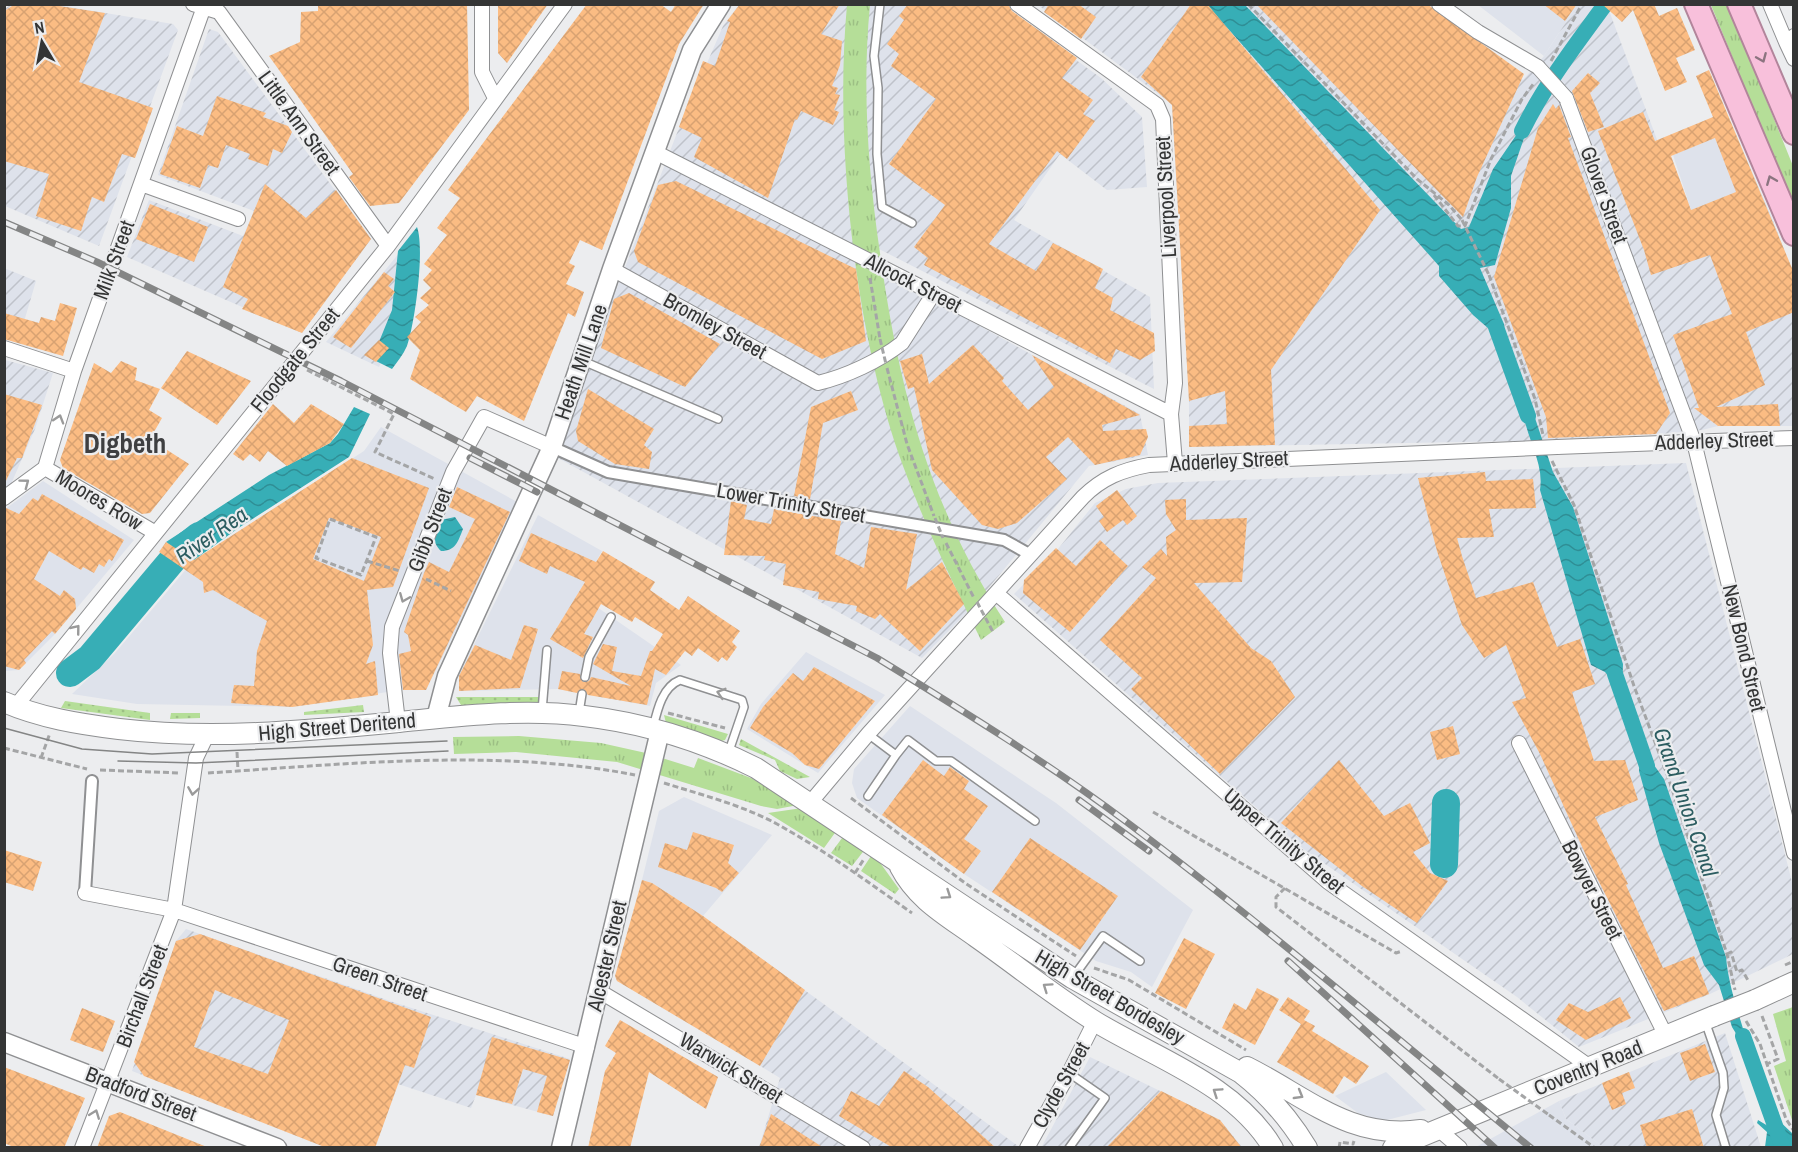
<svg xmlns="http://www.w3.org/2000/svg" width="1798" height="1152" font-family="'Archivo Narrow',sans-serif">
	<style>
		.built { fill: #dee2eb }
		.industrial { fill: url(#industrial-furrows) }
		.grass { fill: url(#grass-tufts) }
		.garden { fill: url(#garden-dots) }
		.water { fill: url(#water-waves) }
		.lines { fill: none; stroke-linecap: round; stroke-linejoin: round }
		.canal { stroke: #37aeb6; stroke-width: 16 }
		.river { stroke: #37aeb6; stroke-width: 28 }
		.building { fill: url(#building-cross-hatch); fill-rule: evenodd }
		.service-casing { stroke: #8f9092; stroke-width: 10 }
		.pedestrian-casing { stroke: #8f9092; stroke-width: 14 }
		.minor-casing { stroke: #8f9092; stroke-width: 16 }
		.tertiary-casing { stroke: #8f9092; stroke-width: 21 }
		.secondary-casing { stroke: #8f9092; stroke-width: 22 }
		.trunk-casing { stroke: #b2859b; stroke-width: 26 }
		.path { stroke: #a4a5a6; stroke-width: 3; stroke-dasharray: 6 3; stroke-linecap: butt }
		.service { stroke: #fff; stroke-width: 7 }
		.pedestrian { stroke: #fff; stroke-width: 10 }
		.minor { stroke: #fff; stroke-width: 14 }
		.tertiary { stroke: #fff; stroke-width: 18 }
		.secondary { stroke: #fff; stroke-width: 20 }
		.trunk { stroke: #f8c0db; stroke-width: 22 }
		.tram { stroke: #848585; stroke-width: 1.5 }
		.rail-casing { stroke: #848585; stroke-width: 7 }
		.rail { stroke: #ecedef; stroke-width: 4.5; stroke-dasharray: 14; stroke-linecap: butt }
		.minor-bridge-casing { stroke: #8f9092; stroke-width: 16; stroke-linecap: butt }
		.secondary-bridge-casing { stroke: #8f9092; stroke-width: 22; stroke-linecap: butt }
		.path-bridge { stroke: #a4a5a6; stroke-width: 3; stroke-dasharray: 6 3; stroke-linecap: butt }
		.minor-bridge { stroke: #fff; stroke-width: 14 }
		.secondary-bridge { stroke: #fff; stroke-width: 20 }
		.oneway { stroke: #8c7480 }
		.oneway2 { stroke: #9a9a9a }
		.labels { text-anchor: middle; stroke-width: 4.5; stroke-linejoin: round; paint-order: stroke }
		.street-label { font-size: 21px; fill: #343535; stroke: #ecedef }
		.water-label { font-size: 22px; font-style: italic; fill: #2c5d61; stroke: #ecedef }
		.district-label { font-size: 27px; font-weight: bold; fill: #3e3f41; stroke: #ecedef }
	</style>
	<defs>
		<pattern id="industrial-furrows" width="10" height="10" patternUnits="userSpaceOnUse" patternTransform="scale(1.5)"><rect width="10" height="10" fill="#dee2eb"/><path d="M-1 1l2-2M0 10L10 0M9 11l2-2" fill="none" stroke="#bfc2ca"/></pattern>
		<pattern id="grass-tufts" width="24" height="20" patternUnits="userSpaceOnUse" patternTransform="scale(1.5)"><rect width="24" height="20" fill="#b5de98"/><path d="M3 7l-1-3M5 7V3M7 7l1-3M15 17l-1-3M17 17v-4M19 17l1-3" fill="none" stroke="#9cbf84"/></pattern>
		<pattern id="garden-dots" width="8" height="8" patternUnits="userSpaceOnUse" patternTransform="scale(1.5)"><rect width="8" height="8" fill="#b5de98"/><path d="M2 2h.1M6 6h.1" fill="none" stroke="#9cbf84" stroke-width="1.8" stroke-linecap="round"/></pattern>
		<pattern id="water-waves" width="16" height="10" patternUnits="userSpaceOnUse" patternTransform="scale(1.5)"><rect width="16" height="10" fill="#37aeb6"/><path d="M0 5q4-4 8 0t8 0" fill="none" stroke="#2f8e95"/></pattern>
		<pattern id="building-cross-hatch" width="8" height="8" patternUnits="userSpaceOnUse" patternTransform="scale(1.5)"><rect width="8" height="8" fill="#fbbc83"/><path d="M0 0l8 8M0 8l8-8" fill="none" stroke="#d8a272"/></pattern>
	</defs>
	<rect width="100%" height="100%" fill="#ecedef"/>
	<path class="built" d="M1478,5H1577L1544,56Z
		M1715,138L1742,149L1770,213L1701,240L1673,155Z
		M381,427L519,503L426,690H400L292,707L137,704L72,694L115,653L194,560L364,451Z
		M43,481L134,540L55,634L19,670L5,671L4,510Z
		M538,515L602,551L578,594L681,665L656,683L650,706L558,689L459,691V675Z
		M806,652L885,695L818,773L747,729L761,704Z
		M910,706L1056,803L1193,910L1152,987L1131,972L1096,961L964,874L857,798L852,783L854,769Z
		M684,797L772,835L703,916L652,883L642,880L659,811Z
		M1386,1072L1426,1110L1383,1121L1358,1113L1335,1096Z
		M1559,1101L1566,1119L1603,1147L1474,1148Z"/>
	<path class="industrial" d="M11,5H56L173,24L178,30L99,246L5,206L4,9Z
		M739,5H1000L1101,78L1142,117L1147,187L1107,190L1060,154L1014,220L1150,297L1154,389L879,249L883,273L1140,414L1148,455L1089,466L977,602L922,658L558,458L614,296L677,133L723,26Z
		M1038,5H1426L1523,80L1544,56L1577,5H1607L1659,145L1664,138L1691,210L1707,237L1770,213L1793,273V426H1718L1702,430L1660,434L1519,441L1189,447V401L1172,104Z
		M209,29L218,32L371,239L302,333L127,257L149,200L243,236L254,211L158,175Z
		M400,252L396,318L388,348L379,367L326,342Z
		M4,268L36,281L18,342L5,338Z
		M5,360L53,373L35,429L8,491L5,493Z
		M1686,463L1793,886V954L1710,994L1579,1047L1517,997L1302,848L1014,594L1058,549L1095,503L1126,489L1158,483Z
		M186,929L393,1002L570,1059L553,1116L476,1095L471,1108L398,1084L327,1147L132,1071L176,941Z
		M758,956L1018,1146V1148L759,1147L780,1078L710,1035Z
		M1725,1033L1761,1147H1603L1566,1119L1559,1101Z
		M1090,1057L1220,1120L1242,1147L1041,1148Z"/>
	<path class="grass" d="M847,5H870C862,87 868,171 880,253C899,390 929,505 1005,622L981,640C953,583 925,526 903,466C855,335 834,144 847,5Z
		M1711,5H1728L1793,166V205Z
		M664,715L728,734L725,740L718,742L666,723Z
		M519,736L601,743L646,753L694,768L698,758L751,778L798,805L777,809L761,806L617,762L516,752L454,754L453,737Z
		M802,808L837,830L824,848L768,813Z
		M845,834L866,848L852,866L831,853Z
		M873,853L899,889L895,894L861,871Z
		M1793,1007H1794L1793,1123L1774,1066L1786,1061L1773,1014Z"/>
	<path class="garden" d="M456,697H539L538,703L461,705Z
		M65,701L150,713V720L61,708Z
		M363,705L364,712L304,715V712Z
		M171,713H200V718L170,719Z
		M741,739L810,777L797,779L780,771L775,760L739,745Z"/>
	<path class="water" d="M1207,5H1245L1461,229L1469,227L1493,169L1534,109L1511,176V208L1495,265L1480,268L1504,324L1505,348L1497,336L1473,315L1439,276V266Z
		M417,227C425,249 415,323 407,346C403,355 397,362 392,369L372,359L392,310L398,251Z
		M1523,401L1533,412L1553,472L1573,507L1623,664L1622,693L1605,672L1591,665L1540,490C1545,459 1521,432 1523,401Z
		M354,407L370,414L349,457L240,527L194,560L166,542L269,475L330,443L338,434Z
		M455,517L463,529C458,541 456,551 441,551C430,541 436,532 441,520Z
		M1641,747L1664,779L1726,957C1729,992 1743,1023 1751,1058L1732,1027L1719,985L1704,965L1659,843L1639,771Z
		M1769,1111L1793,1134V1147H1765L1767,1132L1757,1123L1758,1120L1768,1126Z"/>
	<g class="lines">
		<path class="canal" d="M1522,131C1544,86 1574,47 1604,6
			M1496,327L1528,416
			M1615,674L1647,766
			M1743,1036L1783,1148"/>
		<path class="river" d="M70,673L90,658L180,551L199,536
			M1444,864L1446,803"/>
	</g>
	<path class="building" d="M15,4H46L105,13L79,82L153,108L135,158L122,154L104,202L92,197L81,231L36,216L49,174L4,161V16L6,10Z
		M318,4H467L469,110L399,203L370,206L349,177L353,174L269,56L300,42L301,12L318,11Z
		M498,4H548L507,63L498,53Z
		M587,4H660L671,12L676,4H704L679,44L602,250L580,240L569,263L575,266L566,284L584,292L575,317L568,313L524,421L477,396L466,412L410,379L420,350L407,337L421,322L415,317L429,305L420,298L431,288L423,280L432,270L424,264L447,235L437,228L460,198L448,190Z
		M740,4H840L821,34L842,41L840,65L832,86L838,88L835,94L840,95L834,110L839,112L833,125L801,111L797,120L795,119L768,198L694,157L702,138L679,127L703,61L715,66L730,22L727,21Z
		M908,4H1008L1012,11L1077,58L1062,78L1093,100L1083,114L1095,121L1067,159L1057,151L989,244L1036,271L1053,243L1103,269L1095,288L1113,298L1110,310L1154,333L1155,351L1140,360L1116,349L1110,363L924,265L928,258L914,247L945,205L889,164L936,99L891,66L899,54L887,44L904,20L899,16Z
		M1049,4H1078L1096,17L1081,39L1044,12Z
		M1191,4L1208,5L1380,210L1271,370L1275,445L1189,447V426L1227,424L1225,391L1189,401L1172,105L1141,77Z
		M1256,4H1427L1524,74L1477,177L1463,217Z
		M1543,4H1577L1565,21Z
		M1602,4H1654L1659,16L1677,8L1695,50L1676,58L1687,82L1665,91L1633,10L1622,22Z
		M1709,70L1794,273V312L1746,332L1765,385L1716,407L1778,404L1780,426H1718L1694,408H1699L1673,335L1732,314L1710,255L1651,275L1644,250L1598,131L1643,112L1655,141L1713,117L1696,76ZM1715,138L1736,192L1691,210L1671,156Z
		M1588,73L1600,83L1590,93L1604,127L1588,132L1572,91Z
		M217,96L266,113L263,117L288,126L292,132L282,153L273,149L268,166L248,159L250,154L226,145L218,168L208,165L200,188L160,174L177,126L203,136Z
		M1553,104L1556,109L1559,105L1571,137L1568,138L1670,413L1656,434L1548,438L1546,417L1494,277L1538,128Z
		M676,181L856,269L866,341L822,359L638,262L634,251L658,185Z
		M265,184L306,218L336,190L371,239L302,333L242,309L248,299L223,287Z
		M150,204L208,227L194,262L136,239Z
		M384,272L394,279L388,286L395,292L351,348L333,337Z
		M629,293L720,344L685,387L601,348L614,299Z
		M60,303L77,308L63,356L4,339V313L39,323L41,317L55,321Z
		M379,340L389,348L376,362L364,355Z
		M973,345L1004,378L1002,381L1028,410L1054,387L1032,355L1140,415L1102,425L1103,431L1146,429L1148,437L1140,455L1095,465L1068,437L1046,457L1067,479L1017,523L998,529L982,525L932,470L914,387L908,389L900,361L922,354L929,384Z
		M187,351L251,381L217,425L161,388Z
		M121,361L137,368L135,380L160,389L149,410L162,418L150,439L189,464L150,513L142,514L63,468L60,460L94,363L111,373Z
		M588,389L654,429L644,445L652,452L649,469L615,464L578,441L576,431Z
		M851,391L858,410L823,423L810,499L794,496L811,407Z
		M4,394L42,405L22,458H17L4,485Z
		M273,404L294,423L311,404L344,424L330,443L287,466L268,451L260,462L250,454L243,461L233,454Z
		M352,458L429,488L393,587L367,590L373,645L366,664L375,661L378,695L292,707L231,703L234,685L254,686L257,651L267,621L213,590L204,593L203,582L159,552L166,542L194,560ZM329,518L381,537L364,581L313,559Z
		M1485,472L1486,481L1533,479L1536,508L1489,509L1494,537L1457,538L1462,556L1476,598L1533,582L1557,647L1580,639L1595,684L1572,692L1594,761L1625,760L1638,800L1595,817L1628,884L1626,885L1663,968L1694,956L1709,994L1664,1011L1589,862L1540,754L1512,702L1526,698L1506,645L1484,658L1462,625L1437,551L1418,478Z
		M457,487L510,512L426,690H403L399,654L411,651L408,635L404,632L424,573L429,562L449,572L475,519L449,507Z
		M1117,490L1137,516L1127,525L1123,520L1107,532L1099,521L1104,517L1096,506Z
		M42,494L124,540L112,561L109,559L104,567L99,564L94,573L83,567L81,570L49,551L34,579L60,596L64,590L75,599L76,609L55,634L52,631L24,660L26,663L19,670L4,666V507L19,514L33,498L38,501Z
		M1186,499V520L1247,518L1242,582L1194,583L1251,648L1271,661L1295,697L1220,774L1131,689L1142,678L1100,640L1156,578L1142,567L1161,549L1167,556L1166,537L1176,530L1166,514L1165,500Z
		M731,501L747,505L744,519L771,524L774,509L841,521L835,554L864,568L871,527L917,534L906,590L942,562L964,604L920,651L880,614L875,619L856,611L857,606L818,599L819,592L783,585L786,564L764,560L765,556L724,555Z
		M531,533L596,562L603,551L655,582L650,590L679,610L688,596L740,631L732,642L737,647L727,661L722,657L718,662L698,648L692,656L685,651L666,675L655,669L647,705L588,695L583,689L577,693L558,689L562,671L580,674L583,682L589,681L591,677L631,686L593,664L603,644L617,647L612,671L641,676L650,651H652L663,634L635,617L632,622L601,604L584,634L593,637L583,658L550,639L585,582L550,566L547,574L519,561Z
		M1100,540L1128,566L1070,632L1023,593L1024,580L1056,548L1076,566Z
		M524,625L538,629L520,688L459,691V676L475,645L511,660Z
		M814,667L875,701L819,769L805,765L792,753L750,728L763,707L793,673L803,681Z
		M1453,726L1460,754L1437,760L1430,732Z
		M923,760L944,776L950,767L969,781L964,789L988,806L964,839L981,851L964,874L882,815Z
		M1339,760L1384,816L1410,803L1430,843L1413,852L1430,873L1448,881L1417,923L1362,886L1281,823Z
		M693,832L734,845L728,863L739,873L722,892L716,888L658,867L665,843L687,850Z
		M1030,838L1118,896L1080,950L992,892Z
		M4,850L42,862L33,891L4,882Z
		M642,880L652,883L703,916L805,990L760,1066L617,981L615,976Z
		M200,934L431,1017L414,1068L405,1065L375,1148H327L144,1076L134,1062L176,941ZM215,990L289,1020L268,1074L194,1047Z
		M1184,938L1215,954L1186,1009L1155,993Z
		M1257,988L1279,999L1255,1045L1222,1028L1234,1003L1246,1010Z
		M1288,997L1310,1011L1304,1020L1315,1026L1312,1031L1369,1066L1356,1084L1344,1076L1333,1094L1277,1062L1301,1024L1279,1010Z
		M1620,997L1631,1018L1586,1040L1556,1020L1569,1003L1588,1012Z
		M82,1008L115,1021L103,1052L70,1040Z
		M620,1020L718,1077L706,1109L649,1072L630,1148H588L605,1071L616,1053L605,1046Z
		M492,1037L570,1060L553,1116L537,1112L547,1076L523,1069L512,1104L476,1095Z
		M1705,1044L1715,1072L1690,1081L1680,1053Z
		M4,1067L85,1098L64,1148H16L4,1143Z
		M904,1071L928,1087L996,1148H893L839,1116L851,1091L879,1106Z
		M1629,1072L1635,1088L1622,1093L1626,1104L1612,1110L1602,1083Z
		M1161,1091L1220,1120L1242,1148H1106Z
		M1692,1109L1704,1148H1647L1640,1125Z
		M120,1112L207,1147V1148H97L109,1116Z
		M771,1114L824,1148H759Z"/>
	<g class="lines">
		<g class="service-casing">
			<path id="service" d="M880,4L874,56L878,88L877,154L882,207L912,223
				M583,361L718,419
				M585,677L589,657L611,617
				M542,711L547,650
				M579,713L582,694
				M653,728C657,711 662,687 680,680L742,700L744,707L728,754
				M896,755L908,740L936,761H951L1035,821
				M868,796L896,755L868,734
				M1074,976L1103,936L1140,961
				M1705,1021L1723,1073L1724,1088L1716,1115L1726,1148
				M1069,1073L1105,1098L1069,1148"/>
		</g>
		<g class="pedestrian-casing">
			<path id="pedestrian" d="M552,447L608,472L1004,540L1031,555
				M85,893L92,781"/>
		</g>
		<g class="minor-casing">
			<path id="minor" d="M193,4L219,12L388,246
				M482,4V72L495,98
				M1017,4L1157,105L1163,119L1175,383L1171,414L1175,463
				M1439,4L1478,32L1538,67
				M1770,4L1786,42L1794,36
				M1786,42L1794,59
				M1566,98L1694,442L1794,853
				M655,152L1171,414
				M141,184L238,219
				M612,269L818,383C847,376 879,361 902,343L934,293
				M4,348L74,371
				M1557,447L1794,438
				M45,468L154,532
				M4,498L45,468L74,371L205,4
				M996,593L1328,882L1590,1067
				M15,707L388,246L565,4
				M398,722L390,653L392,627L453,472L484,417L552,447
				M1519,743L1666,1036
				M810,803L868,734L1083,497C1102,478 1122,470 1149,465L1515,449
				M85,893L174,910L587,1047
				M599,991L863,1148
				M1437,1128L1460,1148
				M82,1148L174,910L196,758L207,735
				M1027,1148L1069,1073L1095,1021"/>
		</g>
		<g class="tertiary-casing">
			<path id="tertiary" d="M436,718L447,676L552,447L612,269L692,50L721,4
				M4,1042L277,1148
				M561,1148L660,731"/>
		</g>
		<g class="secondary-casing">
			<path id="secondary" d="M4,702C41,718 79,724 119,729C213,740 305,731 399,722C460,716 523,708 584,716C645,723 702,741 756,768L1072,978L1241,1073C1268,1094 1289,1118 1307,1148
				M900,867C917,900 947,916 976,937C1016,965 1054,996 1096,1022C1155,1058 1235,1084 1273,1148
				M1755,1000L1794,982
				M1247,1067C1307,1097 1350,1140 1421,1130
				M1393,1148L1714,1016"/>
		</g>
		<g class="trunk-casing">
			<path id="trunk" d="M1696,4L1794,234
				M1739,4L1794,133"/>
		</g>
		<path class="path" d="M1248,4L1417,179L1449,205L1462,220
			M1551,61L1582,4
			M1434,195L1458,226H1465L1491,159L1522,99L1534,83
			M1489,275L1535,399L1543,435
			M870,278L880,339
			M887,368L907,444L934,516
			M307,370L394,414L375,452L435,479
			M1552,461L1574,505L1634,686L1668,777L1727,954L1735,990
			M330,519L376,537L361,575L316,558Z
			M946,543L974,598
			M367,561L400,571
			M426,579L451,591
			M668,713L725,728
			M4,748L87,769
			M237,752L238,771
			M41,758L50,733
			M100,770L180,773
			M208,773C346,764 499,748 635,775
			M664,783C702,795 742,805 777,824C824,850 868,882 912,913
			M851,798L965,883L1076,956
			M1153,812L1396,953L1402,951
			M855,873L864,859
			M1285,888L1276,897V907L1499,1079
			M1727,954L1731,952L1737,972L1742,970L1749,982
			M1785,965L1794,961
			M1094,968L1129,980L1246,1050
			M1762,1016L1778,1059L1767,1064
			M1746,1021L1760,1044L1786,1119L1794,1131
			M1549,1115L1595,1148
			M1339,1148L1340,1142L1353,1144L1354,1141"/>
		<use href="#service" class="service"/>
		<use href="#pedestrian" class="pedestrian"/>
		<use href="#minor" class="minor"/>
		<use href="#tertiary" class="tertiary"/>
		<use href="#secondary" class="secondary"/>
		<use href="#trunk" class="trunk"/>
		<path class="tram" d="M4,728L82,749L152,754L447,741
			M118,761L196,763L448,751"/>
		<g class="rail-casing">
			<path id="rail" d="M4,222L97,262L341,381L877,658C960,709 1045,761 1124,820C1263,924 1396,1038 1531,1148
				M470,458L537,492
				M1079,800L1149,851
				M1288,961L1495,1148"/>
		</g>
		<use href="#rail" class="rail"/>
		<g class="minor-bridge-casing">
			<path id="minor-bridge" d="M1538,67L1566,98
				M1515,449L1557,447"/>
		</g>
		<g class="secondary-bridge-casing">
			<path id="secondary-bridge" d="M1714,1016L1755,1000"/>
		</g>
		<path class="path-bridge" d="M1462,220L1489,275
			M880,339L886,364
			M935,518L943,538
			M977,602L993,632
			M1499,1079L1549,1115"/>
		<use href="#minor-bridge" class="minor-bridge"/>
		<use href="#secondary-bridge" class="secondary-bridge"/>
	</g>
	<defs><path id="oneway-chevron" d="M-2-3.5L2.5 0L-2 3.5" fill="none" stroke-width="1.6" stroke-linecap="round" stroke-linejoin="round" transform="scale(1.5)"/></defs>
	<g class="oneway">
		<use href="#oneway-chevron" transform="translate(1762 58) rotate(67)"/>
		<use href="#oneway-chevron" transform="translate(1771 180) rotate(-112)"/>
	</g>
	<g class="oneway2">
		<use href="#oneway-chevron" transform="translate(59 419) rotate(-73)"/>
		<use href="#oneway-chevron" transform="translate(25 483) rotate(-37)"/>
		<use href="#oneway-chevron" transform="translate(404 598) rotate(112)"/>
		<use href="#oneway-chevron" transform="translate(76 629) rotate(-51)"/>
		<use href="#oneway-chevron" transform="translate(721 693) rotate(-163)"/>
		<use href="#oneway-chevron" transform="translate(193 791) rotate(99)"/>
		<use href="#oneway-chevron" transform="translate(947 895) rotate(34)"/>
		<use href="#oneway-chevron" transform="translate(1047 987) rotate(-145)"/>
		<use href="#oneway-chevron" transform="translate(1217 1092) rotate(-146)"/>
		<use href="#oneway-chevron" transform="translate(1299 1095) rotate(30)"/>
		<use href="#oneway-chevron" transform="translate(95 1114) rotate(-69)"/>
	</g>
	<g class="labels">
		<g class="street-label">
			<text transform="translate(299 123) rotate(54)" y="7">Little Ann Street</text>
			<text transform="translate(1604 195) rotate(70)" y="7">Glover Street</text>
			<text transform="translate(1166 197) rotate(-93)" y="7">Liverpool Street</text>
			<text transform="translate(114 260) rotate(-70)" y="7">Milk Street</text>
			<text transform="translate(913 283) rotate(27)" y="7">Allcock Street</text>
			<text transform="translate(715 326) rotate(29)" y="7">Bromley Street</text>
			<text transform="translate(295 360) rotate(-51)" y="7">Floodgate Street</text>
			<text transform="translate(581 362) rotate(-71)" y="7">Heath Mill Lane</text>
			<text transform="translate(1714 441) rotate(-2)" y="7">Adderley Street</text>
			<text transform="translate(1229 461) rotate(-3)" y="7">Adderley Street</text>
			<text transform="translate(99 500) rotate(31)" y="7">Moores Row</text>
			<text transform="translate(791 503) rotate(10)" y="7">Lower Trinity Street</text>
			<text transform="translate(430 530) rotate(-69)" y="7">Gibb Street</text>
			<text transform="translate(1744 648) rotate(77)" y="7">New Bond Street</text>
			<text transform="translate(337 727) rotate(-5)" y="7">High Street Deritend</text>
			<text transform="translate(1284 841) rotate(40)" y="7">Upper Trinity Street</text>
			<text transform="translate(1592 890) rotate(63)" y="7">Bowyer Street</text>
			<text transform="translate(607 956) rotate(-77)" y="7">Alcester Street</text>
			<text transform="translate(380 979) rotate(19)" y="7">Green Street</text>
			<text transform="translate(142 996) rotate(-69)" y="7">Birchall Street</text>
			<text transform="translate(1110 997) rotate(30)" y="7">High Street Bordesley</text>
			<text transform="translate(731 1068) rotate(31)" y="7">Warwick Street</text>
			<text transform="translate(1588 1068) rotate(-22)" y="7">Coventry Road</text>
			<text transform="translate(1061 1085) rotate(-61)" y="7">Clyde Street</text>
			<text transform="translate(141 1094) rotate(21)" y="7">Bradford Street</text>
		</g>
		<g class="water-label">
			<text transform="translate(211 535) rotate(-35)" y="8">River Rea</text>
			<text transform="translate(1686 802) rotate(71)" y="8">Grand Union Canal</text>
		</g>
		<g class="district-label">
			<text x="125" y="453">Digbeth</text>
		</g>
	</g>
	<rect width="1798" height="1152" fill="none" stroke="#343535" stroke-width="12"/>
	<g transform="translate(42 42) rotate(350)" stroke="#ecedef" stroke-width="4.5" paint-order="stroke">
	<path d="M0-4.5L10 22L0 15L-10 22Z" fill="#343535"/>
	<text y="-9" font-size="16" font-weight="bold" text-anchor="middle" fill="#343535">N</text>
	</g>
</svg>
